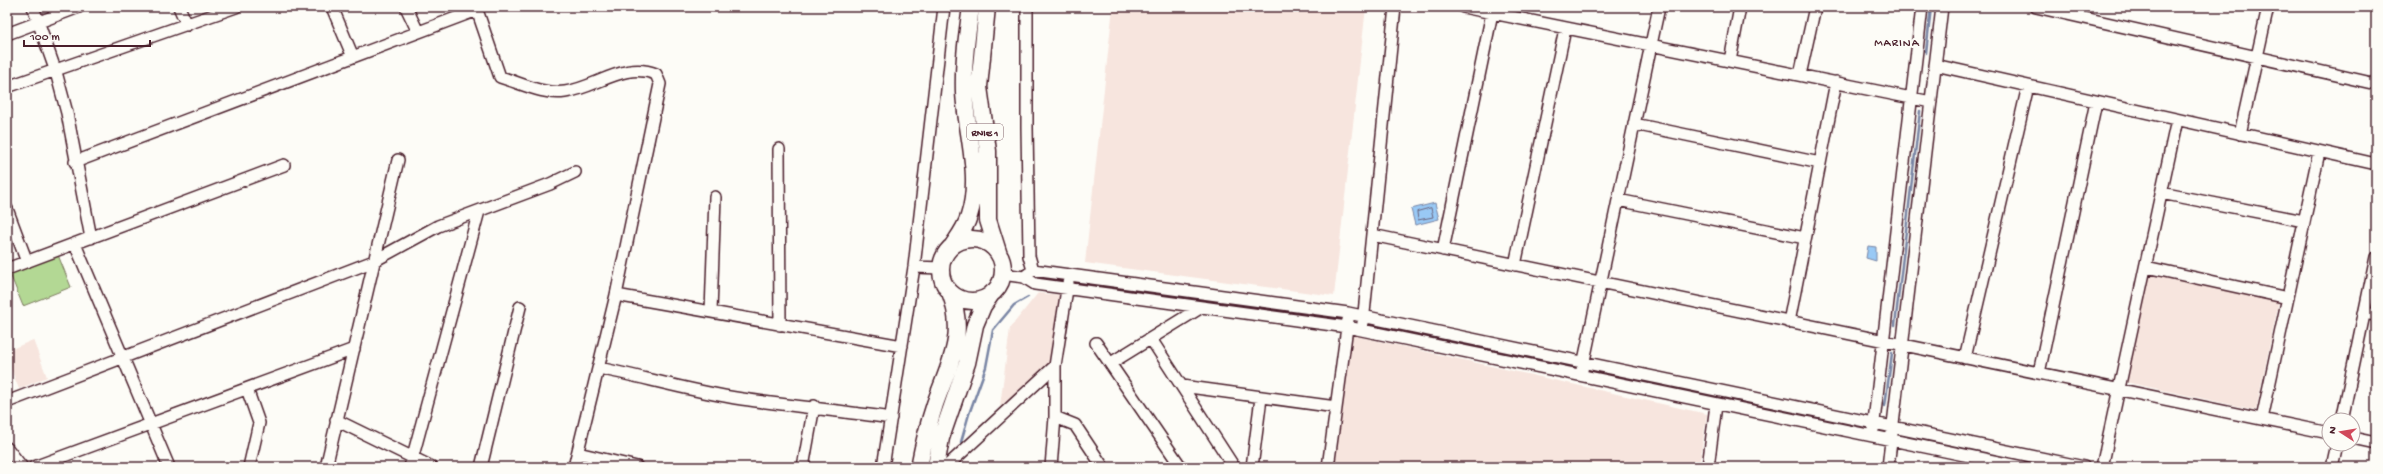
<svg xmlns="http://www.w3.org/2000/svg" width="2383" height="474" font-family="'Gochi Hand',sans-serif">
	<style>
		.built { fill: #f7e5de }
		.green { fill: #b3d894; stroke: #7e7c60 }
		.water { fill: #99c9f5; stroke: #7985a4 }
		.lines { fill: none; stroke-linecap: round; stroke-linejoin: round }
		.shore { stroke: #6a637c; stroke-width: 1 }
		.stream { stroke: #7985a4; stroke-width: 2.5 }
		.minor-casing { stroke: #4a1f2b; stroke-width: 14 }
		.highway-casing { stroke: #4a1f2b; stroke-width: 19 }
		.minor { stroke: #fdfcf7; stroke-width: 11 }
		.highway { stroke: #fdfcf7; stroke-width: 16 }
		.labels { text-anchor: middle; stroke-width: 4; stroke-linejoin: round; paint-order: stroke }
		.shield { fill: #fdfcf7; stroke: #806168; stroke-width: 1 }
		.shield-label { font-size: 10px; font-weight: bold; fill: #4a1f2b }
		.neighbourhood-label { font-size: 12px; letter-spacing: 1px; fill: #4a1f2b; stroke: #fdfcf7 }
	</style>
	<rect width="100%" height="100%" fill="#fdfcf7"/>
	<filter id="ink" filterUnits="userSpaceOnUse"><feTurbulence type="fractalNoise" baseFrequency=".025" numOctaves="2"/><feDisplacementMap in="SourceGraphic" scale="8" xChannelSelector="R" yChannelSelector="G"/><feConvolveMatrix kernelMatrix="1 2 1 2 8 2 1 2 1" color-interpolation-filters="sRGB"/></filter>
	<g filter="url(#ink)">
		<path class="built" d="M1113,7H1366L1334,296L1085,263Z
			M2148,273L2279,301L2256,410L2125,382Z
			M1038,293L1063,295L1052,367L1000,406L1010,328Z
			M1347,334L1707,414L1699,467H1331Z
			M33,340L47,377L19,389L7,359V351Z"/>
		<path class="green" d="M58,255L71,287L23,306L10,274Z"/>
		<path class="water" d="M1435,203L1439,219L1415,225L1411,209Z
			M1868,246L1876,247V261L1866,258Z"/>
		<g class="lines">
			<path class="shore" d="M1431,208L1433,217L1418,220L1417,212Z"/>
			<path class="stream" d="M1926,53L1931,7
				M1895,325L1920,111
				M1885,406L1892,353
				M961,442L969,414L986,367L993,330L1014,305L1028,297"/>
			<g class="minor-casing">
				<path id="minor" d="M33,7L56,72L67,113L91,238
					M179,7L187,25
					M332,7L353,57
					M406,7L418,32
					M476,7L500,77C521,83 543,95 565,92C596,88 624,61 656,74L660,84L616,295L574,467
					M1027,7V127L1029,256L1033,270
					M1463,7L1931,102
					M2036,7L2376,84
					M7,34L79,7
					M1730,61L1740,7
					M1935,65L2376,164
					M1800,75L1815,7
					M7,87L236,7
					M1634,124L1820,163
					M2240,134L2268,7
					M779,149L780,325
					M75,162L477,10
					M2161,193L2304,221
					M1618,200L1805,238
					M7,209L27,262
					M1372,235L2329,433
					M75,244L169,467
					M1443,250L1492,13
					M1515,265L1565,29
					M914,267L941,268
					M2146,267L2288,298
					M7,269L284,165
					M1002,274L1024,277L1035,284L1347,327L2022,467
					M1024,277L1033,270L1348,313L2084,467
					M616,295L902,346
					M711,312L715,197
					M2364,313L2376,315
					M1789,322L1836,82
					M1363,323L1395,7
					M1151,339L1234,467
					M1096,343L1181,467
					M1965,358L2028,86
					M1111,363L1200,308
					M599,368C647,378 694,392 742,399C792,406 841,411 891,418
					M1582,370L1659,7
					M2039,373L2096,102
					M1182,386L1336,407
					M247,389L259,423L249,467
					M7,402L374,261L438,226L550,184L575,172
					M1055,417L1075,425L1103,467
					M2262,419L2319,152
					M336,420L432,467
					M2342,420L2376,257
					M1873,430L1922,7
					M2353,438L2376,443
					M7,448L22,467
					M578,453L637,467
					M34,467L354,349
					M326,467L398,160
					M410,467L479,211
					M481,467L520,307
					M803,467L814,406
					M883,467L914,267L944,7
					M946,467L1055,366
					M1051,467L1055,417V366L1068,283
					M1252,467L1261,398
					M1328,467L1348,320
					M1708,467L1716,405
					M1888,467L1942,7
					M2102,467L2177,120
					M2332,467L2337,444"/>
			</g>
			<g class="highway-casing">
				<path id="highway" d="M987,7L979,87L988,151V220L999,255
					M941 270a31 31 0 1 1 62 0a31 31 0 1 1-62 0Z
					M953,245C959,236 966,227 969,216C982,177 966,132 964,92C963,64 967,35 971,7
					M919,467C923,446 928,425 935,404C949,364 967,336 950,292
					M936,467L941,438L967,363L975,325L983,306L992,293"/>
			</g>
			<use href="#minor" class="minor"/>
			<use href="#highway" class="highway"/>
		</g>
	</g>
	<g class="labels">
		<rect class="shield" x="967" y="124" width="36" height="16" rx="3"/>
		<g class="shield-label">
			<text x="985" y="136">RNIE 1</text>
		</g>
		<g class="neighbourhood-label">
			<text x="1897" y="46">MARINA</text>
		</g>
	</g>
	<rect width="2383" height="474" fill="none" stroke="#fdfcf7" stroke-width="24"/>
	<rect x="12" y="12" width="2359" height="450" fill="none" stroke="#4a1f2b" stroke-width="1.5" filter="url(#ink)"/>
	<g transform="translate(2341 432) rotate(282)"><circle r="19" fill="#fdfcf7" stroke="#b5a4a5"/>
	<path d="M0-3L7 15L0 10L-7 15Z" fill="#d1495b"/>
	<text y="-6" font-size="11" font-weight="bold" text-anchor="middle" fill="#4a1f2b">N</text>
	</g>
	<path d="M24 40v6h126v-6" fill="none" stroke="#4a1f2b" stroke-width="2"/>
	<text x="30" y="40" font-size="12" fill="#4a1f2b" stroke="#fdfcf7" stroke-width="3" paint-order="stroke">100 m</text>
</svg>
